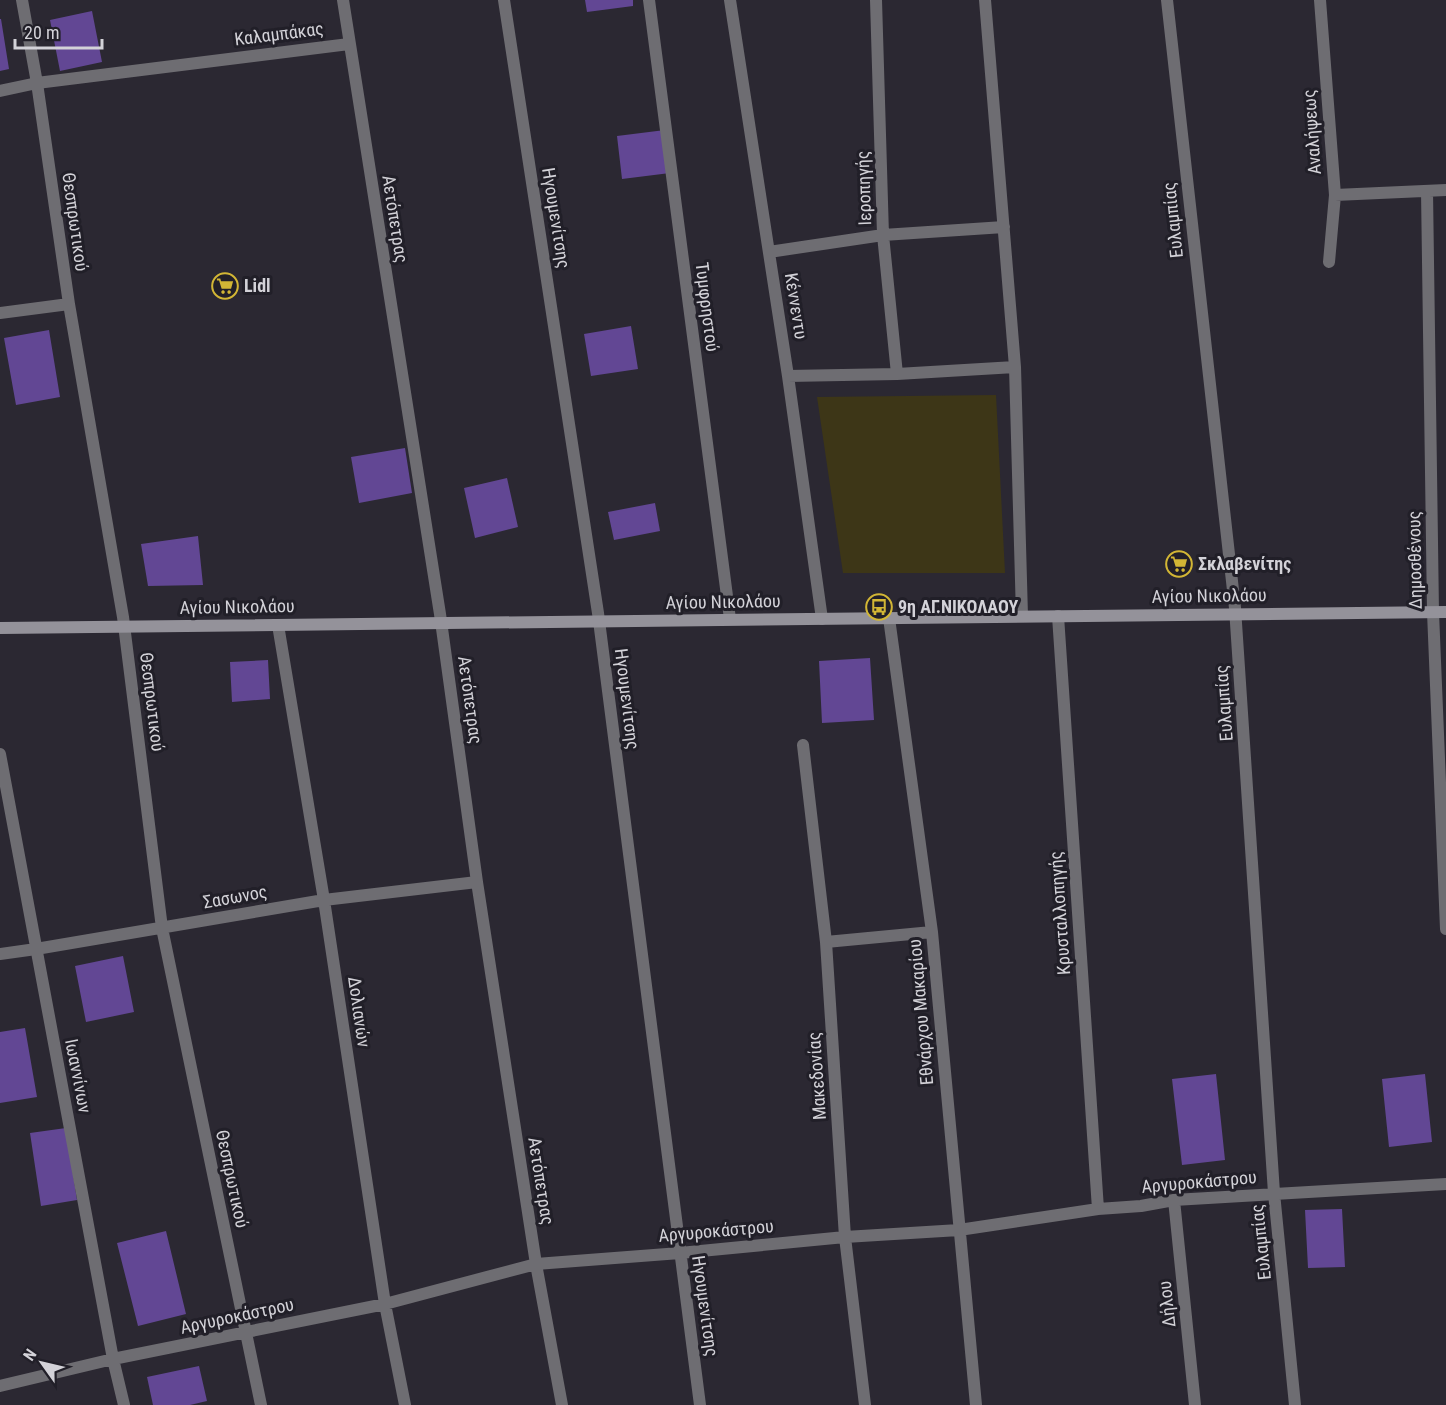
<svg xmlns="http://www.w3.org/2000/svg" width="1446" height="1405" font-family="'Roboto Condensed',sans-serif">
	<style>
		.green { fill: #3d3617 }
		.building { fill: #624794 }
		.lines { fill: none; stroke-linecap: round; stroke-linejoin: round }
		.street { stroke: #6e6d72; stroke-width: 12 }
		.secondary { stroke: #94929a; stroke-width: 12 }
		.labels { text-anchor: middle; stroke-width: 6; stroke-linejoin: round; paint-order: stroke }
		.street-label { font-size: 18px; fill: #d3d2d8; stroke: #211f28 }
		.poi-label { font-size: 18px; font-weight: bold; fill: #d3d2d8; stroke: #211f28; text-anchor: start }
	</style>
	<rect width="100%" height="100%" fill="#2b2832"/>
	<path class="green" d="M996,395L1005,573H843L817,397Z"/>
	<path class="building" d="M585,0H633V6L587,12Z
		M92,11L102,62L60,71L50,20Z
		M0,19H1L9,69L0,71Z
		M665,130L670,173L622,179L617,136Z
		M631,326L638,369L591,376L584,334Z
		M49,330L60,397L16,405L4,338Z
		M405,448L412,493L359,503L351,457Z
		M507,478L518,527L475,538L464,488Z
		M655,503L660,531L614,540L608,512Z
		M198,536L203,585L148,586L141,544Z
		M870,658L874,720L822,723L819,661Z
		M268,660L270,699L232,702L230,662Z
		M123,956L134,1012L86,1022L75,966Z
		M25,1028L37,1097L0,1103V1032Z
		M1216,1074L1225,1160L1182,1165L1172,1079Z
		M1425,1074L1432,1142L1389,1147L1382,1079Z
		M66,1128L77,1200L41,1206L30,1133Z
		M1342,1209L1345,1267L1308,1268L1305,1210Z
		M166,1231L186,1314L138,1326L117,1243Z
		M199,1366L207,1401L190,1405H153L147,1377Z"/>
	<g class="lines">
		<path class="street" d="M22,0L37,83L69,304L123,617L162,928L261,1405
			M343,0L440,614L477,882L536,1264L562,1405
			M504,0L598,613L700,1405
			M649,0L730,619
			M730,0L788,376L822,619
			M876,0L883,235L897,374
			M985,0L1015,367L1022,616
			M1167,0L1235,608L1274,1193L1295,1405
			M1320,0L1335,195L1329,262
			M0,91L37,83L349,44
			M1427,191L1433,612L1446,929
			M1335,195L1446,190
			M769,252L883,235L1004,227
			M0,313L69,304
			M788,376L897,374L1015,367
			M1058,616L1098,1209
			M889,618L932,932L976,1405
			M278,625L324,900L385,1304L405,1405
			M803,745L826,942L845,1237L865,1405
			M0,754L113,1359L124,1405
			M826,942L932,932
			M0,954L36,949L324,900L477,882
			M1174,1200L1195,1405
			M0,1386L113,1359L385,1304L536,1264L680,1253L845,1237L959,1230L1098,1209L1141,1206L1174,1200L1446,1184"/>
		<path class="secondary" d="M0,628L1446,612"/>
	</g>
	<defs>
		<g id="supermarket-ring" transform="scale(1.35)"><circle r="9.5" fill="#211f28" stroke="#d2b635" stroke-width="1.5"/><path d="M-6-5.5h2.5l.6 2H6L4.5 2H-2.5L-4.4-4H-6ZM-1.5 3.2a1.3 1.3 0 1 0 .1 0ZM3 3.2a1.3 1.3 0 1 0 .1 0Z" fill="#d2b635"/></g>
		<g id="bus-ring" transform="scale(1.35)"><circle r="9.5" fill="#211f28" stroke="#d2b635" stroke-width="1.5"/><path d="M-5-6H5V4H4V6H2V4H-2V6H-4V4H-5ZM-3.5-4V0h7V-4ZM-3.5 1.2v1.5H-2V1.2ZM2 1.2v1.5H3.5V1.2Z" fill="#d2b635"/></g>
	</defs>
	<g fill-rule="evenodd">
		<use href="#supermarket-ring" x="225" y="286"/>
		<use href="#supermarket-ring" x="1179" y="564"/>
		<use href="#bus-ring" x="879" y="607"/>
	</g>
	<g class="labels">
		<g class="street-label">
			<text transform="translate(279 34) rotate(-7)" y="6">Καλαμπάκας</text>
			<text transform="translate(1312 132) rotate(-94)" y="6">Αναλήψεως</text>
			<text transform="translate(864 188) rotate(-92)" y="6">Ιεροπηγής</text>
			<text transform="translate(556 218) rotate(81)" y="6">Ηγουμενίτσης</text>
			<text transform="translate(395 219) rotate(81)" y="6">Αετόπετρας</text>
			<text transform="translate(1173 220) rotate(-96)" y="6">Ευλαμπίας</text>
			<text transform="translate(75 222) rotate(82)" y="6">Θεσπρωτικού</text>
			<text transform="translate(796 306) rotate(81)" y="6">Κέννεντυ</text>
			<text transform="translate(707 307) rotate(83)" y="6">Τυμφρηστού</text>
			<text transform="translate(1415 560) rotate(-91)" y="6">Δημοσθένους</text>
			<text transform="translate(1209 596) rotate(-1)" y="6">Αγίου Νικολάου</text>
			<text transform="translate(723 602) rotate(-1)" y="6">Αγίου Νικολάου</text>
			<text transform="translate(237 607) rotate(-1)" y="6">Αγίου Νικολάου</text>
			<text transform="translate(627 699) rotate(83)" y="6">Ηγουμενίτσης</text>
			<text transform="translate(470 700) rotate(82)" y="6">Αετόπετρας</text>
			<text transform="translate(152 702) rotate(83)" y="6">Θεσπρωτικού</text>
			<text transform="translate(1224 703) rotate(-94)" y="6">Ευλαμπίας</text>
			<text transform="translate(235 897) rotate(-10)" y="6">Σασωνος</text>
			<text transform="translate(1060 913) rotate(-94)" y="6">Κρυσταλλοπηγής</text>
			<text transform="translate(359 1012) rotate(82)" y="6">Δολιανών</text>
			<text transform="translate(921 1012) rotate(-95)" y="6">Εθνάρχου Μακαρίου</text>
			<text transform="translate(78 1076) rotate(79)" y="6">Ιωαννίνων</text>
			<text transform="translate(817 1076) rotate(-94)" y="6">Μακεδονίας</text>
			<text transform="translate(232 1179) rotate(78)" y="6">Θεσπρωτικού</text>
			<text transform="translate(541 1181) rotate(81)" y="6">Αετόπετρας</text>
			<text transform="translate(1199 1182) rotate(-5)" y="6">Αργυροκάστρου</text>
			<text transform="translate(716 1231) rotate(-5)" y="6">Αργυροκάστρου</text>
			<text transform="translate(1261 1242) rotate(-96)" y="6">Ευλαμπίας</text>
			<text transform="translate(1167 1304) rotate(-96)" y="6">Δήλου</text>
			<text transform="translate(705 1306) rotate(82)" y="6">Ηγουμενίτσης</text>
			<text transform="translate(237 1316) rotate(-12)" y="6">Αργυροκάστρου</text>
		</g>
		<g class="poi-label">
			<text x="244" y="292">Lidl</text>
			<text x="1198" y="570">Σκλαβενίτης</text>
			<text x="898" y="613">9η ΑΓ.ΝΙΚΟΛΑΟΥ</text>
		</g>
	</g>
	<g transform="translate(42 1363) rotate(304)" stroke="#211f28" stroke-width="4.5" paint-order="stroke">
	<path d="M0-4.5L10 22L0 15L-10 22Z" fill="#d3d2d8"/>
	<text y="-9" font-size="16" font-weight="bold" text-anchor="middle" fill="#d3d2d8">N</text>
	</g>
	<path d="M15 39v9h87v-9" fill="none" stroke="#d3d2d8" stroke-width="3"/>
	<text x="24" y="39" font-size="18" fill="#d3d2d8" stroke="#211f28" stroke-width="4.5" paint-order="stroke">20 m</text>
</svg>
